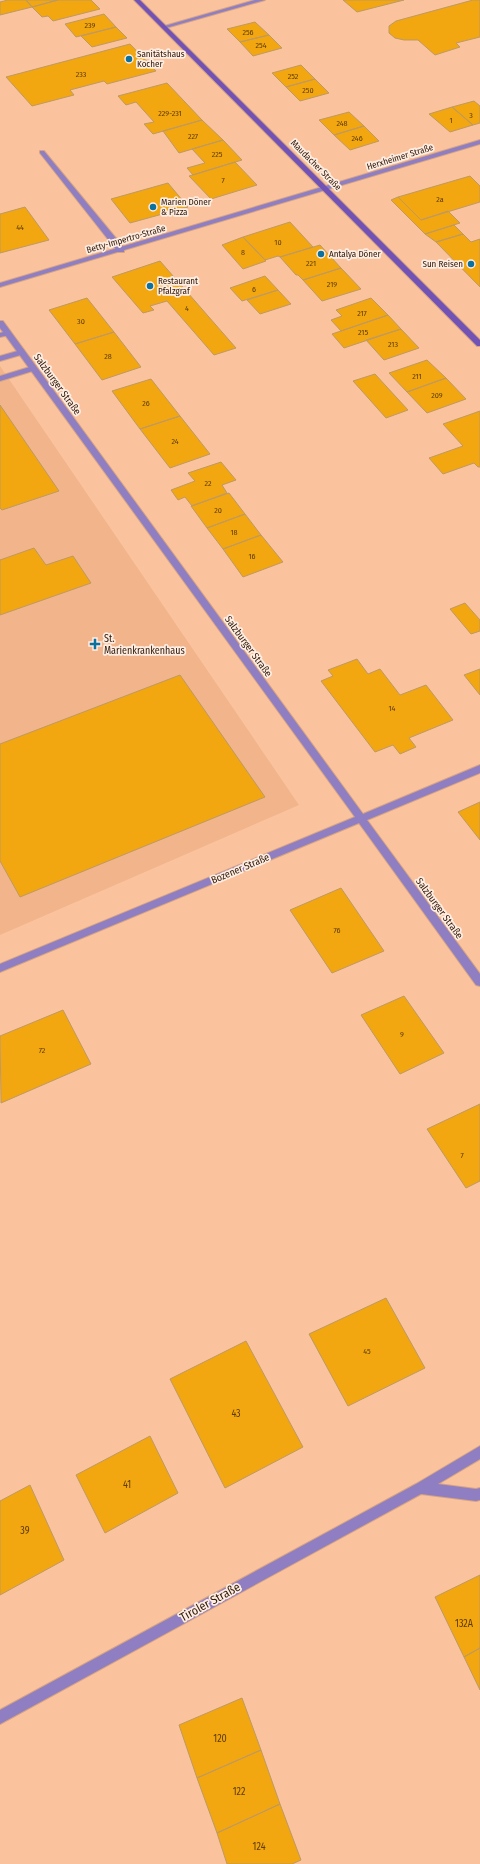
<svg xmlns="http://www.w3.org/2000/svg" width="480" height="1864" font-family="'Fira Sans Condensed',sans-serif">
	<style>
		.built { fill: #f2b48a }
		.building { fill: #f2a60f; stroke: #be9965 }
		.lines { fill: none; stroke-linecap: round; stroke-linejoin: round }
		.lane-casing { stroke: #d6a483; stroke-width: 2 }
		.street-casing { stroke: #d6a483; stroke-width: 2 }
		.secondary-casing { stroke: #d6a483; stroke-width: 2 }
		.lane { fill: #8f7ec1; fill-rule: evenodd }
		.street { fill: #8f7ec1; fill-rule: evenodd }
		.secondary { fill: #7252b5; fill-rule: evenodd }
		.poi-dot { fill: #0b719e; stroke: #ffede2; stroke-width: 1.5 }
		.labels { text-anchor: middle; stroke-width: 3.5; stroke-linejoin: round; paint-order: stroke }
		.number-label { font-size: 8px; fill: #5e3c0b }
		.far-poi-label { font-size: 9px; fill: #2d190a; stroke: #ffede2; text-anchor: start }
		.far-street-label { font-size: 9px; fill: #2d190a; stroke: #ffede2 }
		.street-label { font-size: 10px; fill: #2d190a; stroke: #ffede2 }
		.poi-label { font-size: 10px; fill: #2d190a; stroke: #ffede2; text-anchor: start }
		.near-number-label { font-size: 10px; fill: #5e3c0b }
		.near-street-label { font-size: 12px; fill: #2d190a; stroke: #ffede2 }
	</style>
	<rect width="100%" height="100%" fill="#fbc39d"/>
	<path class="built" d="M0,366L299,805L0,935Z"/>
	<path class="building" d="M8,0H26L32,7L0,15V2Z
		M26,0H58L32,7Z
		M58,0H91L100,9L53,21L48,16L42,17L32,7Z
		M343,0H404L357,12Z
		M473,0H480V37L456,43L460,47L435,55L418,40H404L395,38L389,33V26L396,21Z
		M104,14L116,27L76,37L65,24Z
		M255,22L269,35L240,42L227,29Z
		M116,27L127,38L92,47L81,36Z
		M269,35L282,48L253,56L240,42Z
		M130,44L156,71L107,84L104,81L70,90L74,95L32,106L6,77Z
		M301,65L315,79L286,87L272,73Z
		M315,79L329,93L300,101L286,87Z
		M167,83L202,120L153,134L144,124L154,122L136,102L126,105L118,96Z
		M474,101L480,106V123L473,125L452,107Z
		M452,107L473,125L450,132L429,114Z
		M349,112L364,126L334,135L319,120Z
		M202,120L223,140L179,153L163,131Z
		M364,126L379,141L350,150L334,135Z
		M223,140L242,160L193,175L187,168L205,163L192,149Z
		M235,162L257,185L211,199L189,176Z
		M470,176L480,186V202L421,220L398,197Z
		M168,183L188,207L130,223L111,199Z
		M398,197L421,220L448,211L460,223L425,234L391,200Z
		M25,207L49,240L0,253V214Z
		M290,222L313,247L280,257L278,256L265,260L243,237Z
		M454,225L463,234L436,242L425,234Z
		M463,234L471,242L480,239V287L436,242Z
		M243,237L265,260L266,261L243,269L222,245Z
		M320,245L341,268L303,280L298,275H296L280,257Z
		M160,261L236,348L214,355L167,301L150,306L154,310L143,313L112,277Z
		M341,268L361,289L322,301L303,280Z
		M265,276L278,290L242,301L230,288Z
		M278,290L291,304L260,314L247,300Z
		M87,298L114,332L75,344L49,310Z
		M371,298L388,315L341,331L331,320L342,316L336,310Z
		M388,315L401,329L344,348L332,334Z
		M401,329L419,348L384,360L366,340Z
		M114,332L141,367L102,380L75,344Z
		M427,360L446,378L407,392L389,373Z
		M375,374L408,410L386,418L353,381Z
		M446,378L466,399L427,413L407,392Z
		M151,379L180,416L140,429L112,391Z
		M0,405L59,491L2,510L0,508Z
		M480,411V467H478L474,463L443,474L429,458L463,446L443,424Z
		M180,416L210,454L170,468L140,429Z
		M221,462L236,480L222,485L227,493L192,506L185,497L178,500L171,490L195,481L188,473Z
		M229,493L245,514L207,528L191,506Z
		M245,514L261,535L223,549L207,528Z
		M261,535L283,562L243,577L223,549Z
		M34,548L46,565L73,556L91,583L0,615V560Z
		M465,603L480,620V631L471,634L450,609Z
		M357,659L368,674L380,669L400,695L426,685L453,720L409,738L416,747L400,754L393,745L375,752L321,681L333,676L328,670Z
		M480,669V695L464,675Z
		M180,675L265,797L20,897L0,861V744Z
		M480,802V840L458,812Z
		M341,888L384,951L332,973L290,910Z
		M404,996L444,1053L400,1074L361,1015Z
		M63,1010L91,1064L1,1103L0,1036Z
		M480,1104V1181L466,1188L427,1129Z
		M386,1298L425,1368L348,1406L309,1334Z
		M246,1341L303,1447L225,1488L170,1379Z
		M150,1436L178,1493L105,1533L76,1475Z
		M30,1485L64,1560L0,1595V1501Z
		M480,1575V1648L464,1657L435,1597Z
		M480,1648V1690L464,1657Z
		M242,1698L261,1750L197,1778L179,1725Z
		M261,1750L280,1804L217,1833L197,1778Z
		M280,1804L301,1860L292,1864H227L217,1833Z"/>
	<g class="lines">
		<g class="lane-casing">
			<path id="lane" d="M40,151H44L124,248V252H118L40,153Z
				M7,331H10V335L0,337V333Z
				M21,350H24V354L0,361V356Z
				M33,366H36V370L0,381V376Z"/>
		</g>
		<g class="street-casing">
			<path id="street" d="M255,0H265L166,28L161,27Z
				M480,140V144L0,287V283Z
				M0,321H3L363,814L480,765V773L367,820L480,974V986L476,985L359,823L0,972V964L355,817L0,328Z
				M480,1446V1459L438,1484L476,1489L480,1488V1500L476,1501L421,1494L0,1724V1710L416,1484Z"/>
		</g>
		<g class="secondary-casing">
			<path id="secondary" d="M134,0H140L480,340V346H477Z"/>
		</g>
		<use href="#lane" class="lane"/>
		<use href="#street" class="street"/>
		<use href="#secondary" class="secondary"/>
	</g>
	<g class="poi-dot">
		<circle cx="129" cy="59" r="4"/>
		<circle cx="153" cy="207" r="4"/>
		<circle cx="321" cy="254" r="4"/>
		<circle cx="471" cy="264" r="4"/>
		<circle cx="150" cy="286" r="4"/>
		<path d="M93 638h4v4h4v4h-4v4h-4v-4h-4v-4h4z"/>
	</g>
	<g class="labels">
		<g class="number-label">
			<text x="90" y="28">239</text>
			<text x="248" y="35">256</text>
			<text x="261" y="48">254</text>
			<text x="81" y="77">233</text>
			<text x="293" y="79">252</text>
			<text x="308" y="93">250</text>
			<text x="170" y="116">229-231</text>
			<text x="471" y="118">3</text>
			<text x="451" y="123">1</text>
			<text x="342" y="126">248</text>
			<text x="193" y="139">227</text>
			<text x="357" y="141">246</text>
			<text x="217" y="157">225</text>
			<text x="223" y="183">7</text>
			<text x="440" y="202">2a</text>
			<text x="20" y="230">44</text>
			<text x="278" y="245">10</text>
			<text x="243" y="255">8</text>
			<text x="311" y="266">221</text>
			<text x="332" y="287">219</text>
			<text x="254" y="292">6</text>
			<text x="187" y="311">4</text>
			<text x="362" y="316">217</text>
			<text x="81" y="324">30</text>
			<text x="363" y="335">215</text>
			<text x="393" y="347">213</text>
			<text x="108" y="359">28</text>
			<text x="417" y="379">211</text>
			<text x="437" y="398">209</text>
			<text x="146" y="406">26</text>
			<text x="175" y="444">24</text>
			<text x="208" y="486">22</text>
			<text x="218" y="513">20</text>
			<text x="234" y="535">18</text>
			<text x="252" y="559">16</text>
			<text x="392" y="711">14</text>
			<text x="337" y="933">76</text>
			<text x="402" y="1037">9</text>
			<text x="42" y="1053">72</text>
			<text x="462" y="1158">7</text>
			<text x="367" y="1354">45</text>
		</g>
		<g class="far-poi-label">
			<text x="137" y="57">Sanitätshaus<tspan x="137" dy="10">Kocher</tspan></text>
			<text x="161" y="205">Marien Döner<tspan x="161" dy="10">&amp; Pizza</tspan></text>
			<text x="329" y="257">Antalya Döner</text>
			<text x="463" y="267" text-anchor="end">Sun Reisen</text>
			<text x="158" y="284">Restaurant<tspan x="158" dy="10">Pfalzgraf</tspan></text>
		</g>
		<g class="far-street-label">
			<text transform="translate(400 157) rotate(-17)" y="3">Herxheimer Straße</text>
			<text transform="translate(316 165) rotate(45)" y="3">Maudacher Straße</text>
			<text transform="translate(126 239) rotate(-16)" y="3">Betty-Impertro-Straße</text>
		</g>
		<g class="street-label">
			<text transform="translate(58 384) rotate(54)" y="4">Salzburger Straße</text>
			<text transform="translate(249 646) rotate(54)" y="4">Salzburger Straße</text>
			<text transform="translate(240 868) rotate(-23)" y="4">Bozener Straße</text>
			<text transform="translate(440 908) rotate(54)" y="4">Salzburger Straße</text>
		</g>
		<g class="poi-label">
			<text x="104" y="642">St.<tspan x="104" dy="12">Marienkrankenhaus</tspan></text>
		</g>
		<g class="near-number-label">
			<text x="236" y="1417">43</text>
			<text x="127" y="1488">41</text>
			<text x="25" y="1534">39</text>
			<text x="464" y="1627">132A</text>
			<text x="220" y="1742">120</text>
			<text x="239" y="1795">122</text>
			<text x="259" y="1850">124</text>
		</g>
		<g class="near-street-label">
			<text transform="translate(210 1602) rotate(-29)" y="4">Tiroler Straße</text>
		</g>
	</g>
</svg>
